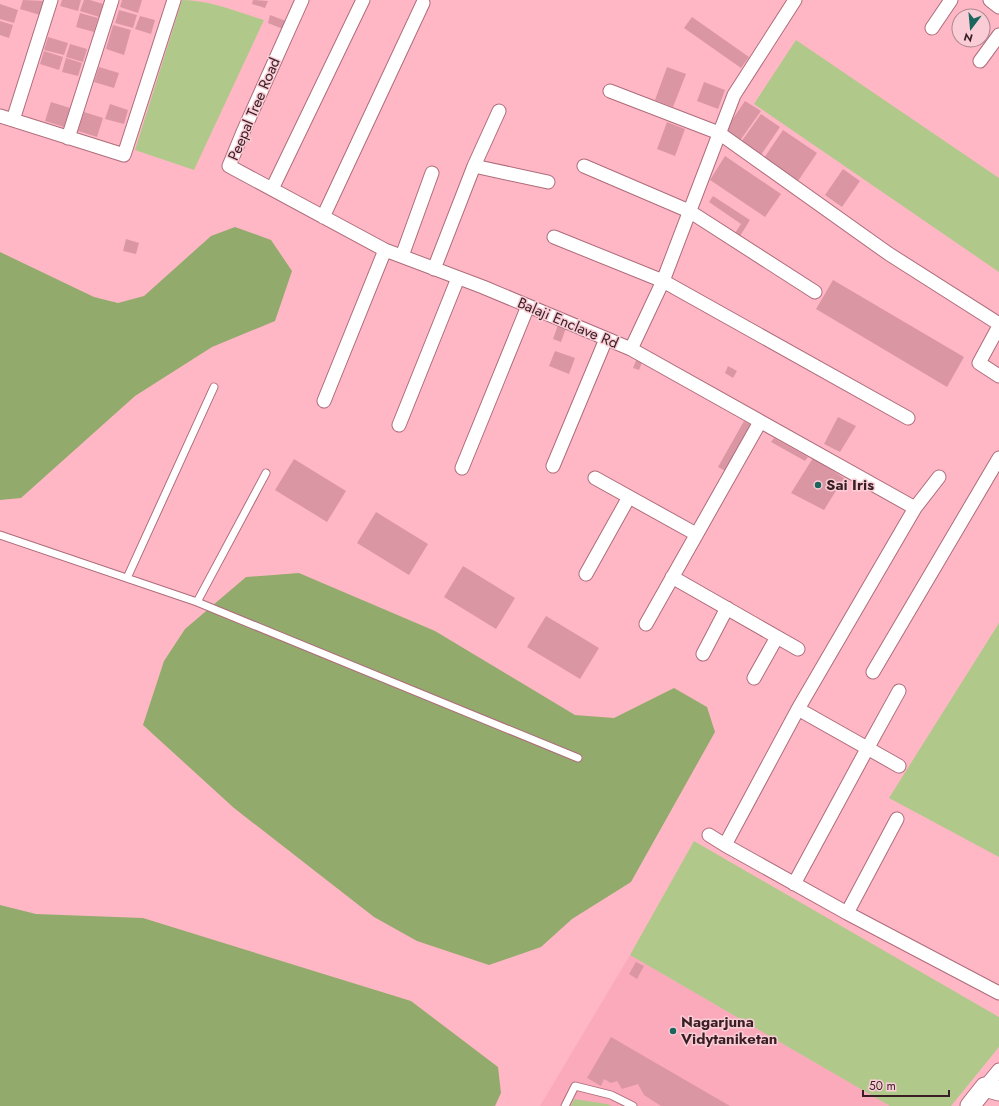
<svg xmlns="http://www.w3.org/2000/svg" width="999" height="1106" font-family="Jost,sans-serif">
	<style>
		.built { fill: #faaabb }
		.green { fill: #b0c98a }
		.forest { fill: #92aa6b }
		.building { fill: #db96a4 }
		.lines { fill: none; stroke-linecap: round; stroke-linejoin: round }
		.service-casing { stroke: #ae6c7b; stroke-width: 9 }
		.minor-casing { stroke: #ae6c7b; stroke-width: 15 }
		.secondary-casing { stroke: #ae6c7b; stroke-width: 21 }
		.service { stroke: #fff; stroke-width: 7 }
		.minor { stroke: #fff; stroke-width: 13 }
		.secondary { stroke: #fff; stroke-width: 19 }
		.poi-dot { fill: #1a655e; stroke: #facdd6; stroke-width: 1.5 }
		.labels { text-anchor: middle; stroke-width: 3; stroke-linejoin: round; paint-order: stroke }
		.street-label { font-size: 15px; fill: #391e24; stroke: #facdd6 }
		.poi-label { font-size: 15px; font-weight: bold; fill: #391e24; stroke: #facdd6; text-anchor: start }
	</style>
	<rect width="100%" height="100%" fill="#ffb7c5"/>
	<path class="built" d="M630,955L890,1106H540Z"/>
	<path class="green" d="M182,0C210,0 237,12 264,20L194,170L135,150Z
		M796,40L999,178V272L754,104Z
		M999,623V857L889,798Z
		M694,841L999,1017V1047L951,1106H890L630,955Z
		M574,1099L607,1104L612,1106H571Z"/>
	<path class="forest" d="M235,227L271,240L292,271L275,321L212,347L135,396L21,498L0,500V252L94,297L118,303L144,296L211,236Z
		M299,573L435,631L575,715L614,718L674,688L707,707L715,732L631,882L572,919L541,947L489,965L417,941L374,917L234,808L143,725L164,661L185,629L246,577Z
		M0,905L36,914L143,918L411,1001L498,1067L501,1093L495,1106H0Z"/>
	<path class="building" d="M23,0L44,1L40,15L20,9Z
		M62,0H81L78,11L60,6Z
		M84,0H90L103,4L99,17L80,11Z
		M122,0H142L138,13L120,7Z
		M253,0L268,1L265,8L252,4Z
		M0,4L18,10L14,23L0,19Z
		M119,10L137,15L133,28L115,23Z
		M80,13L98,18L94,32L76,27Z
		M270,15L286,21L283,29L268,23Z
		M140,16L155,20L151,34L135,29Z
		M692,17L749,57L741,68L684,28Z
		M0,21L13,25L9,38L0,35Z
		M113,25L131,30L124,55L106,49Z
		M48,37L68,43L64,55L44,50Z
		M70,44L87,49L83,62L66,57Z
		M44,51L63,57L59,70L40,64Z
		M66,58L82,63L78,76L62,72Z
		M99,67L119,73L114,88L94,82Z
		M667,67L686,74L673,107L655,100Z
		M704,82L725,90L718,109L697,101Z
		M745,101L761,111L739,142L724,132Z
		M51,102L70,108L64,127L45,121Z
		M110,104L128,110L124,124L105,119Z
		M84,112L103,118L97,137L78,131Z
		M761,114L780,127L761,155L741,142Z
		M667,122L685,129L675,156L657,149Z
		M783,130L817,153L798,181L764,158Z
		M725,156L781,194L765,217L710,180Z
		M843,169L860,181L842,207L825,195Z
		M713,196L750,220L740,236L735,233L741,224L709,202Z
		M126,239L139,243L136,254L123,251Z
		M833,280L964,357L947,387L816,309Z
		M558,325L566,328L561,342L553,339Z
		M555,351L575,358L569,374L549,366Z
		M637,358L643,360L639,370L633,368Z
		M728,366L737,371L733,378L725,373Z
		M838,417L856,426L840,452L824,444Z
		M744,421L753,426L727,472L718,467Z
		M774,438L808,457L805,461L771,442Z
		M813,458L844,478L824,510L791,493Z
		M294,459L346,491L327,522L275,490Z
		M376,512L428,544L409,575L357,543Z
		M463,566L515,598L496,629L444,597Z
		M546,616L599,648L580,679L527,647Z
		M636,962L644,966L637,979L629,974Z
		M611,1037L730,1106H661L644,1095L638,1084L622,1089L617,1081L611,1083L604,1079L601,1086L587,1078Z"/>
	<g class="lines">
		<g class="service-casing">
			<path id="service" d="M0,535L197,602L578,758
				M127,578L214,387
				M197,602L266,473
				M565,1106L575,1086L611,1095L633,1106"/>
		</g>
		<g class="minor-casing">
			<path id="minor" d="M302,0L243,132L229,166L385,250
				M990,0L999,7
				M932,28L951,0
				M980,61L999,35
				M610,91L719,133L889,254L999,324
				M0,116L124,155L174,0
				M13,120L51,0
				M68,138L112,0
				M474,166L499,111
				M584,166L689,211L815,292
				M272,189L363,0
				M323,217L423,3
				M554,237L663,281L908,418
				M402,256L432,173
				M434,269L474,166L548,182
				M999,326L979,363L999,376
				M631,349L915,508
				M324,401L385,250L483,287L631,349L663,281L734,95L795,0
				M399,425L458,278
				M553,466L606,339
				M462,468L528,306
				M595,478L696,534
				M586,574L629,497
				M672,577L798,649
				M646,624L760,422
				M703,654L727,608
				M873,672L999,458
				M754,678L777,637
				M899,766L798,709L915,508L939,477
				M709,835L725,845L847,913L999,993
				M725,845L798,709
				M794,884L867,749L899,691
				M847,913L897,819
				M985,1087L999,1070"/>
		</g>
		<g class="secondary-casing">
			<path id="secondary" d="M970,1106L985,1087L999,1091"/>
		</g>
		<use href="#service" class="service"/>
		<use href="#minor" class="minor"/>
		<use href="#secondary" class="secondary"/>
	</g>
	<g class="poi-dot">
		<circle cx="818" cy="485" r="4"/>
		<circle cx="673" cy="1031" r="4"/>
	</g>
	<g class="labels">
		<g class="street-label">
			<text transform="translate(254 109) rotate(-67)" y="5">Peepal Tree Road</text>
			<text transform="translate(568 323) rotate(23)" y="5">Balaji Enclave Rd</text>
		</g>
		<g class="poi-label">
			<text x="826" y="490">Sai Iris</text>
			<text x="681" y="1027">Nagarjuna<tspan x="681" dy="17">Vidytaniketan</tspan></text>
		</g>
	</g>
	<g transform="translate(971 28) rotate(196)"><circle r="19" fill="#facdd6" stroke="#ad878f"/>
	<path d="M0-3L7 15L0 10L-7 15Z" fill="#1a655e"/>
	<text y="-6" font-size="11" font-weight="bold" text-anchor="middle" fill="#391e24">N</text>
	</g>
	<path d="M863 1090v6h86v-6" fill="none" stroke="#391e24" stroke-width="2"/>
	<text x="869" y="1090" font-size="12" fill="#391e24" stroke="#facdd6" stroke-width="3" paint-order="stroke">50 m</text>
</svg>
